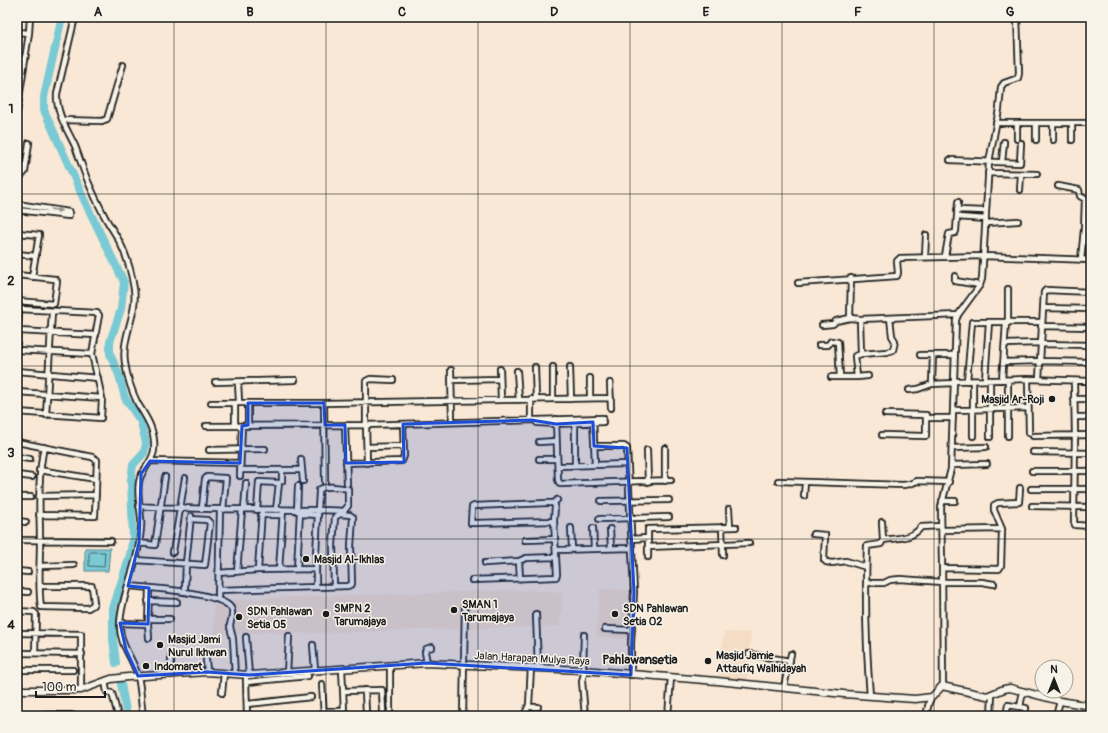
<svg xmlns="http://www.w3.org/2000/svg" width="1108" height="733" font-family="Pangolin,sans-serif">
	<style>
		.built { fill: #f5dcc5 }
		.water { fill: #7acad5; stroke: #54848b }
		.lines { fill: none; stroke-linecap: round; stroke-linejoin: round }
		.shore { stroke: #426266; stroke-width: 1 }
		.river { stroke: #7acad5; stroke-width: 8 }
		.street-casing { stroke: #1c1c1c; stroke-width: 8 }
		.secondary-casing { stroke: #1c1c1c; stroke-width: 9 }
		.street { stroke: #f7f3e8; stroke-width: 4.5 }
		.secondary { stroke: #f7f3e8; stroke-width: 6 }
		.oneway { fill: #94928c }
		.marked { fill: #1d4ed8; fill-opacity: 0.2; stroke: #1d4ed8; stroke-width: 3; stroke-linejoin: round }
		.grid { fill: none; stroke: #1c1c1c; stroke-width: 1; stroke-opacity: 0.55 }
		.poi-dot { fill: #1c1c1c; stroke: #f7f3e8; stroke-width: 1.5 }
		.labels { text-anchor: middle; stroke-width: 3; stroke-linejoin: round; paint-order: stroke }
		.poi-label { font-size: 11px; font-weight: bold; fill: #1c1c1c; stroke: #f7f3e8; text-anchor: start }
		.street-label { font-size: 11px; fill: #1c1c1c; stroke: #f7f3e8 }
		.quarter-label { font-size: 13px; font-weight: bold; fill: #1c1c1c; stroke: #f7f3e8 }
		.neatline { fill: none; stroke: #1c1c1c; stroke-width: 1.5 }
		.grid-label { font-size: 13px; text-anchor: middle; font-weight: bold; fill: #1c1c1c }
	</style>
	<rect width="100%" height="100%" fill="#f8e8d5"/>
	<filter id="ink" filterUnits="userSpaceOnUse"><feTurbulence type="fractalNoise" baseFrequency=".025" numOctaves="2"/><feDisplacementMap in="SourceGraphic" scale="8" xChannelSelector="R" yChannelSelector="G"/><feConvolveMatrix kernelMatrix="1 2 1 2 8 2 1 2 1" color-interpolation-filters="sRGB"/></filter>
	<g filter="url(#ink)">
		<path class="built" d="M600,589L632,590L631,639L596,637Z
			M522,590L563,592L560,626L282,634L265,632L214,636V602L263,598Z
			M724,632L751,633L747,681L719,678Z"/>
		<path class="water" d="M85,548H110L108,571H85Z"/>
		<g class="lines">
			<path class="shore" d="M91,552H105L104,567L89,566V554Z"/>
			<path class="river" d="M62,17L44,97V110L86,204L124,282L121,309L110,342V354L119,375L125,398L141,422L146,443L144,453L133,465L131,479L133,538L130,555L113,608V639L116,663
				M121,684L127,716"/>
			<g class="street-casing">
				<path id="street" d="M75,17L57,94C56,113 67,129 75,146C80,159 84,173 90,186C95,197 100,208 106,219C111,228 118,237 122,247C128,260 132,275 134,289C138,314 121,337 125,363C127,376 132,392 138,404C147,418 156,432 154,450C153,462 141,470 139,482C137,494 140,506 141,518C142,527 140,536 139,544C135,571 121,597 120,624C119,646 134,658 138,677C141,689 141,703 143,716
					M17,32L29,33
					M17,59L25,60
					M17,112L29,33L30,17
					M63,120L102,121L107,119L123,65
					M996,123H1091
					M1072,123V140
					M1017,124V139
					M1053,124V140
					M1036,140V124
					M950,160L1020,163L1021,143
					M1002,162L1004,142
					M988,173L1037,174
					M17,176L22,175L25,172L29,143
					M1058,186L1079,190L1080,196L1085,199L1084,229L1081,260
					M1020,190L1021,174
					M17,204L69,212V216L17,210
					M957,210L986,211
					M957,217L986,219
					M986,223L1018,221
					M17,233L39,235L32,277
					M17,254L36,256
					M945,256L949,234L955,233L956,231L958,202
					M925,257L926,235
					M17,275L55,279L57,281L54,304L17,301
					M955,276V281L980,285
					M798,283L897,276L898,273L897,261L900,258L984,256L1091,260
					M1008,289V323
					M1043,308L1091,309
					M850,318L851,278
					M860,319L861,354L887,352L893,350L895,341L892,336L890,318
					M822,325L833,324L836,321L850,318L860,319L958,315
					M1041,326L1091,327
					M18,331L96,335
					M1005,344L1041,343
					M1041,344L1091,345
					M17,345L19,309L97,313L99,315L92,354L102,398L101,418L17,412
					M819,345H828L831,341L838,342L840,377
					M17,350L92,354
					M920,355H954
					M1004,362L1040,361L1091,362
					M535,367L536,399
					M570,367L571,399
					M500,369L501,400
					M451,370L452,422
					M17,371L98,378
					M517,371L519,400
					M831,377H857L855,356L861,354
					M857,377L868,376
					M590,378V398
					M1028,379L1029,433
					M1039,379L1044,292L1046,290L1091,292
					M451,380L500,379
					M985,380L989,322
					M990,380V437
					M1002,380L1006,323
					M1008,380V436
					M954,381L1028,379L1091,381
					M967,381L972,322H1042
					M973,381V436
					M1074,381L1075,435L1074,522L1075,525L1091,526
					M215,382L295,380
					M238,382L239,402
					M610,383L611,408
					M932,384L933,355
					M909,390L918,389L932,384L954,383
					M17,392L102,398
					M553,399V367
					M1074,399H1091
					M211,403H324L611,398
					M235,403V426
					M248,403V425
					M324,403L325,482
					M953,410L1028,408
					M46,415L52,312
					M1075,417H1091
					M926,418H953
					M556,419L558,480L560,484L671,480
					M593,419L595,464
					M531,420V399
					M536,420L537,423H539L556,424L603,422
					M575,420V465
					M345,425L347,484
					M206,426L366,425L603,418
					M17,434V438
					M882,435L926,436V415L885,414
					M1033,436L1091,435
					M17,442L92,457L97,460L95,516L39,515
					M539,442L556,441
					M594,446H624L627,448L634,592L631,643V675
					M367,447L404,446
					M665,448V481
					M952,448L986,447
					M209,450L265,449
					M647,450L648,482
					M1033,452L1091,453
					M17,457L30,459
					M301,459L303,481
					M539,459H557
					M150,461L240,463
					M346,463L402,461L404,456L403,424
					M367,463L366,425V381L370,379L393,380
					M952,465L987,464
					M558,466L628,464
					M39,470L96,479
					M240,470H302
					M282,470V481
					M1032,471H1091
					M17,475L32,477
					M240,476L242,426
					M778,481L903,485L910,484L917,481L949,482
					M1031,489H1091
					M39,496L96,495
					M804,496L805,482
					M17,497H31
					M601,501L669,500
					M942,501H955
					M139,506C207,511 276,508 344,511L348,506V489C340,487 325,485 319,490V492L318,510V513L316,555V587L218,590
					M1032,506L1091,507
					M202,508L205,479L207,477L224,478H226L223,510
					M244,509L246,483
					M729,509L730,527
					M257,510L259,482L279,483L276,510
					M297,511L298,486
					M300,514L318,515
					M261,515H282
					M599,519L669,517
					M17,521L26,522
					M554,521L474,523H471L472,507L474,506L548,503H554L557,500
					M882,522L883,540
					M722,527L723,555
					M571,528L572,549
					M593,528L594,548
					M610,529L611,548
					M1002,529L994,510V505L998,503L1019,502L1020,488
					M942,530L1002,529L1001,566L999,569L942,568
					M813,534L825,535L824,560L826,562L832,563L846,561L866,567
					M631,539L647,538
					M17,540L111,541
					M525,540L555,539
					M139,543L155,545L165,477
					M648,547L749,543
					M556,550L631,548
					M173,552L185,478
					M648,557V529L736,527
					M136,560L205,565L210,523L207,520L191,519
					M519,561L520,579
					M485,563L519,561L526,558L556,557
					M41,566L74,565
					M297,569L300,511
					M258,570L262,510
					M279,570L283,510
					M17,571L28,572
					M237,572L242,510
					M218,573L258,570L316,569
					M472,580L556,577L557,575L554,521L555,506L554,503
					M866,583H884L890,580L900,579L942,582H982L994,584
					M41,586H92L94,603L93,605L88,608L41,607C38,586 40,563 40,542C40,510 37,479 44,447
					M128,586C148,588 220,592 231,608C234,612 231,621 230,625C230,631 233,635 233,640C234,651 234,663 235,674
					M316,587L348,586L352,584L351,546L353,517L350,515L340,514L335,517L333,545L334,586
					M149,588L148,624L149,638
					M185,588L186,563L191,516
					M17,591L28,592
					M218,599L220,510
					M148,601L177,602
					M17,611L34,612L36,614L35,653
					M536,614L538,668
					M148,619H170
					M120,623L148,624
					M605,629L632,630
					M17,633L81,634V690
					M246,637L249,675
					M313,645L315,670
					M17,653L82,654
					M749,654L790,661
					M171,655V675
					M206,659L207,672
					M427,663L425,652L426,649L432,647
					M17,670H73
					M583,670L584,635
					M585,670L582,681L585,716
					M287,673L289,636
					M246,679L247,716
					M105,681L107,692L112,693L118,716
					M247,682L308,676
					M322,684L324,716
					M943,686L942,562L941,507L951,469L956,320L958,315L980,285L982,279L989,162L999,109L1001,87L1004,83L1018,78L1019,73L1017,17
					M784,687L791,654
					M365,690L366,713
					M343,691L382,690L383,712
					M222,693L224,673
					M870,696C866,646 865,596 867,546L881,544L883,540C896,538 913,539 921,527L941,526
					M248,704L311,697
					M528,707H538
					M1020,707L1023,691
					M324,711H344L342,669
					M17,715H72L74,716
					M390,716V665
					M463,716L465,606
					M524,716L529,705L531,667
					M668,716L671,677
					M926,716L929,702L932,697
					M991,716L992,695
					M1006,716L1008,705L1026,708L1025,716
					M1031,716H1032
					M1056,716L1060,701"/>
			</g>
			<g class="secondary-casing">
				<path id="secondary" d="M17,690H81L111,679L128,677L207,672L249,675L427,663L583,670L717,681L844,694L915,699L932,697L942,686L987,696L1004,689L1010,688L1060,701L1091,706"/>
			</g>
			<use href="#street" class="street"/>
			<use href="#secondary" class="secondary"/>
		</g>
		<defs><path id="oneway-solid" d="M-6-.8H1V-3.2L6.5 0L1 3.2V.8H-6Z"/></defs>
		<use class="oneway" href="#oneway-solid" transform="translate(56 210) rotate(9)"/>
	</g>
	<path class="marked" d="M248,403H324L325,425H345L346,463L404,462L403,424L531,420L556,424L593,422L594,446L627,448L634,592L631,675L427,663L249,675L207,672L138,676L126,650L120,623L148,624L149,588L128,586L139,543L141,474L150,461L240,463L242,426L248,425Z"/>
	<path class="grid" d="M174,17V716M326,17V716M478,17V716M630,17V716M782,17V716M934,17V716M17,194H1091M17,366H1091M17,539H1091"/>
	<g class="poi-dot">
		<circle cx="1052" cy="399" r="4"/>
		<circle cx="306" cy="559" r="4"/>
		<circle cx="454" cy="610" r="4"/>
		<circle cx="326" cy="614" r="4"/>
		<circle cx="615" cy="614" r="4"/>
		<circle cx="239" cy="617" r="4"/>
		<circle cx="160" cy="645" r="4"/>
		<circle cx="708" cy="661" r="4"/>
		<circle cx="146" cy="666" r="4"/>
	</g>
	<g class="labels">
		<g class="poi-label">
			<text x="1044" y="403" text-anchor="end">Masjid Ar-Roji</text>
			<text x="314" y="563">Masjid Al-Ikhlas</text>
			<text x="462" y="608">SMAN 1<tspan x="462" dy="13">Tarumajaya</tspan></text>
			<text x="334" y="612">SMPN 2<tspan x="334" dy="13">Tarumajaya</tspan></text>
			<text x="623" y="612">SDN Pahlawan<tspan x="623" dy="13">Setia 02</tspan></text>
			<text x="247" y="615">SDN Pahlawan<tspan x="247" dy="13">Setia 05</tspan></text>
			<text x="168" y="643">Masjid Jami<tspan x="168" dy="13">Nurul Ikhwan</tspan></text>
			<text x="716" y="659">Masjid Jamie<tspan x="716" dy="13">Attaufiq Walhidayah</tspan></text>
			<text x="154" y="670">Indomaret</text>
		</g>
		<g class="street-label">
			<text transform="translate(532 658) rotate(3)" y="4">Jalan Harapan Mulya Raya</text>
		</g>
		<g class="quarter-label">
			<text x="640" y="664">Pahlawansetia</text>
		</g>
	</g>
	<rect width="1108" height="733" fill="none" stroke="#f7f3e8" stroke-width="44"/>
	<g transform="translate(1054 679)"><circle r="19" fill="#f7f3e8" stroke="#9f9d96"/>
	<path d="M0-3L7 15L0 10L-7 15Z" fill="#1c1c1c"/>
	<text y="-6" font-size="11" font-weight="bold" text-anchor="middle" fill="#1c1c1c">N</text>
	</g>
	<path d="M36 691v6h69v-6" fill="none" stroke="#1c1c1c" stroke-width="2"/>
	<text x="42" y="691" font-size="12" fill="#1c1c1c" stroke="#f7f3e8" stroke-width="3" paint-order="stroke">100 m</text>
	<rect x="22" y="22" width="1064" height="689" class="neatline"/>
	<g class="grid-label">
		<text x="98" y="16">A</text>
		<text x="250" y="16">B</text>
		<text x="402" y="16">C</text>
		<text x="554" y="16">D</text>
		<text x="706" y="16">E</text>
		<text x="858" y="16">F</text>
		<text x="1010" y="16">G</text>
		<text x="11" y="113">1</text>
		<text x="11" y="285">2</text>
		<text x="11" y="457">3</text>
		<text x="11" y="629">4</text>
	</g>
</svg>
